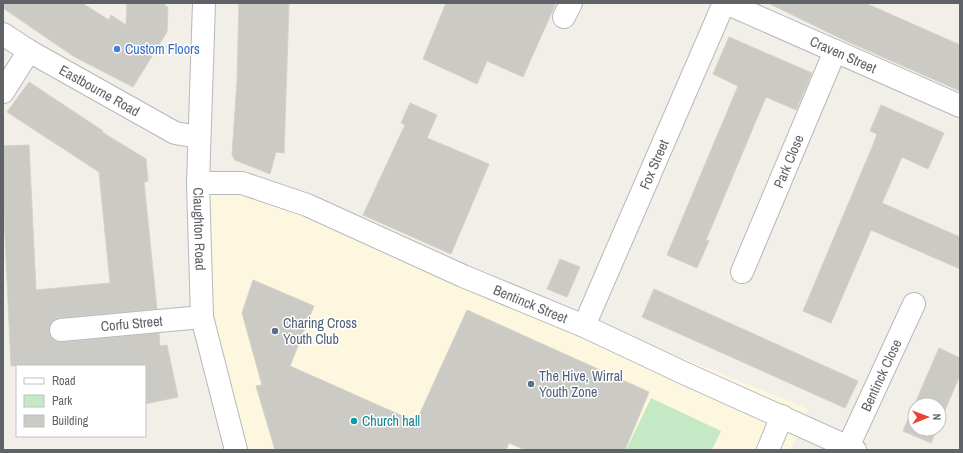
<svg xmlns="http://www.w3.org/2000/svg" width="963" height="453" font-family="'Archivo Narrow',sans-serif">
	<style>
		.commercial { fill: #fef7e0 }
		.green { fill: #c5e8c5 }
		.building { fill: #cccac5; stroke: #d6d1c6 }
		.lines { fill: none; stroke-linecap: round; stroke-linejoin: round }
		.minor-casing { stroke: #b5b8bc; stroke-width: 24 }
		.tertiary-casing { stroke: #b5b8bc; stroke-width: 24 }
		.minor { stroke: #fff; stroke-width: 22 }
		.tertiary { stroke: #fff; stroke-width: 22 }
		.shop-dot { fill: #3f7fe0; stroke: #fff; stroke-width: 1.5 }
		.service-dot { fill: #5c6f8a; stroke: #fff; stroke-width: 1.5 }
		.culture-dot { fill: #0f9aa8; stroke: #fff; stroke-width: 1.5 }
		.labels { text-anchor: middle; stroke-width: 3; stroke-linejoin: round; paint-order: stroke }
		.shop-label { font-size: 14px; fill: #366cbe; stroke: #fff; text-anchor: start }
		.street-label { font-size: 14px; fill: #5f6368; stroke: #fff }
		.service-label { font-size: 14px; fill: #4e5e75; stroke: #fff; text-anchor: start }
		.culture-label { font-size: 14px; fill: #0d838f; stroke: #fff; text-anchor: start }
	</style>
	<rect width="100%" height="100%" fill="#f1efe8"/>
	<path class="commercial" d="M198,183L337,218L808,409L791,450H236L202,317Z"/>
	<path class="green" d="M651,398L721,431L712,450H626Z"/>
	<path class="building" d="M3,3H82L109,20L111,15L126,25L127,3H165V6L168,7L167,32L133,87L73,56L3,8Z
		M239,3H289L284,153L276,152L270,174L235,160L232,155L237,81Z
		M446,3H556L523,77L487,61L477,84L423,59Z
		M768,3H865L960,45V91L844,40Z
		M729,37L812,73L796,110L766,97L706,240L709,241L697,268L667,255L738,86L713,74Z
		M29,82L103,131L102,132L146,159L148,181L144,182L157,309L59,318L54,320L50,325L49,332L51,337L55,341L62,342L159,333L160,346L167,345L178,397L145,404V366H11L3,195V146L29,145L36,290L110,283L99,172L7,112Z
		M410,103L437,115L427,138L489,164L451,254L363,215L405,125L401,123Z
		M881,105L944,133L928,169L902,157L882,203L960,237V269L871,230L831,323L803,311L873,145L877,134L870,131Z
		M560,259L580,267L567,297L547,289Z
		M253,280L314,306L290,366L416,422L467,310L649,392L625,450H525L509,443L506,450H275L256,386L262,385L242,313Z
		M654,289L858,381L845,408L642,317Z
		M939,348L960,358V375L939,424V405H915V429H937L931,443L903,431Z"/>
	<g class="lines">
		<g class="minor-casing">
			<g id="minor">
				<path id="s1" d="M726,3L960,106"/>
				<path d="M564,17L571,3"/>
				<path id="s2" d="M3,34L29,51L175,133L199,137"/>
				<path d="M3,92L29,51"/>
				<path id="s3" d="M198,183H242L307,205L463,276L584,326L686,374L855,450"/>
				<path id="s4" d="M742,272L835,51"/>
				<path id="s5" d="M584,326L724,3"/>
				<path id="s6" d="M61,330L202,317"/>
				<path id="s7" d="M848,447L914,304"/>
				<path d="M768,450L782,416"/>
			</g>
		</g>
		<g class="tertiary-casing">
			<g id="tertiary">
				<path id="s8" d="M204,3L198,183L202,317L236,450"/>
			</g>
		</g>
		<use href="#minor" class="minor"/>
		<use href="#tertiary" class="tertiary"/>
	</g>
	<circle class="shop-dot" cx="117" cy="49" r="4"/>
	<g class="service-dot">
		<circle cx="275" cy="331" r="4"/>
		<circle cx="531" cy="384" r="4"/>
	</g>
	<circle class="culture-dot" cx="354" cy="421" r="4"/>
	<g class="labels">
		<g class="shop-label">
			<text x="125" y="54">Custom Floors</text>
		</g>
		<g class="street-label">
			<text dy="5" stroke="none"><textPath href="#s1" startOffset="128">Craven Street</textPath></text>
			<text dy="5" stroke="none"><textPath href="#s2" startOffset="112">Eastbourne Road</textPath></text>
			<text dy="5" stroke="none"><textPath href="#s4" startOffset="120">Park Close</textPath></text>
			<text dy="5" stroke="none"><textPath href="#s5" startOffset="176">Fox Street</textPath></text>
			<text dy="5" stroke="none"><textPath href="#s8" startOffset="226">Claughton Road</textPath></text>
			<text dy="5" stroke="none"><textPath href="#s3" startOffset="357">Bentinck Street</textPath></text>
			<text dy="5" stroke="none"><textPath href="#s6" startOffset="71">Corfu Street</textPath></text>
			<text dy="5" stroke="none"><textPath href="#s7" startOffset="79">Bentinck Close</textPath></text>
		</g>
		<g class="service-label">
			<text x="283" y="328">Charing Cross<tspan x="283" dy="16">Youth Club</tspan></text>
			<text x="539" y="381">The Hive, Wirral<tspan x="539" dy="16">Youth Zone</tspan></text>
		</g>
		<g class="culture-label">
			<text x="362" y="426">Church hall</text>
		</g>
	</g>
	<rect width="963" height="453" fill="none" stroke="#5f6368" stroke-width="8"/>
	<rect x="16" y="365" width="130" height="72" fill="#ffffff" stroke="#bfc1c3"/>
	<rect x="24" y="378" width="20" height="6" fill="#ffffff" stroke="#bfc1c3"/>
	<text x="52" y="385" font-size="12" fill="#5f6368">Road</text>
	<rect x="24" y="395" width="20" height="12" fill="#c5e8c5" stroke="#bfc1c3"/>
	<text x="52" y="405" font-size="12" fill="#5f6368">Park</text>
	<rect x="24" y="415" width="20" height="12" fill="#cccac5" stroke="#bfc1c3"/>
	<text x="52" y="425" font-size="12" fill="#5f6368">Building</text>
	<g transform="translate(927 417) rotate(89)"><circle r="19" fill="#ffffff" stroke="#bfc1c3"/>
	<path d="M0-3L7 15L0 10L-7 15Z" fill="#ea4335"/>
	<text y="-6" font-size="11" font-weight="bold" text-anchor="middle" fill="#5f6368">N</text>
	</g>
</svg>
